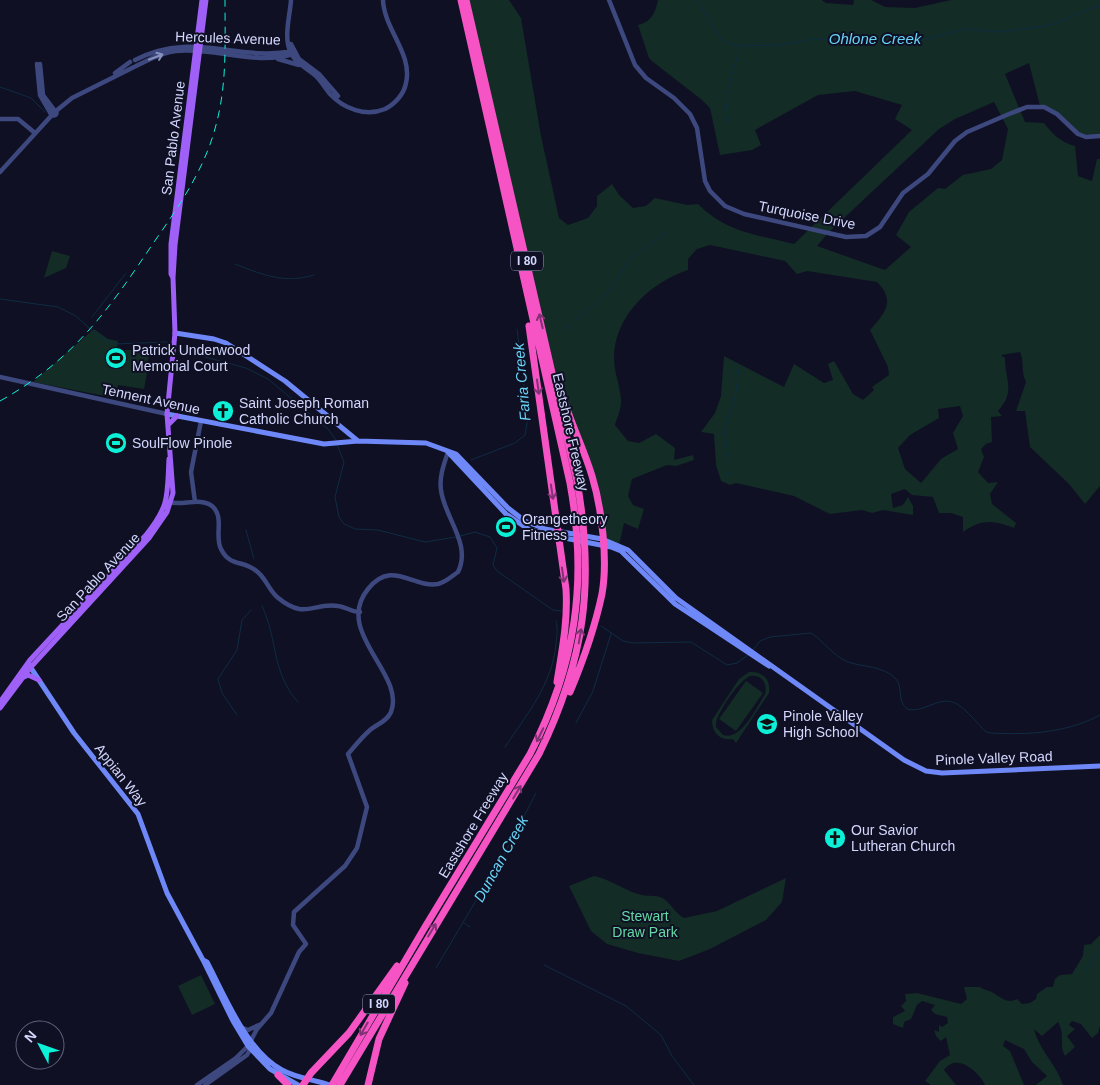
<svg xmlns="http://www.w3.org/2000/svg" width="1100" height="1085" font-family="Helvetica,sans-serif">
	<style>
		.green { fill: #132c26; fill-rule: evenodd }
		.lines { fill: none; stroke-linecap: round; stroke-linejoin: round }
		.stream { stroke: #0e2c43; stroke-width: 1 }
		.tertiary { stroke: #3d487f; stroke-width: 4.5 }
		.secondary { stroke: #6f88f8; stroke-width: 5 }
		.primary { stroke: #9f60f7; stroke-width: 5 }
		.motorway { stroke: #f654c4; stroke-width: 7 }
		.rail { stroke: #0cf0d7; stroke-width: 1; stroke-dasharray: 8 6; stroke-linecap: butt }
		.oneway { stroke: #8890be }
		.oneway2 { stroke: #823274 }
		.labels { text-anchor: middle; stroke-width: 4; stroke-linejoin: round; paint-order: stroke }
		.shield { fill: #0f1023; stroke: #989bbc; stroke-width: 1 }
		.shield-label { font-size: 12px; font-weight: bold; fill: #d3d7fd }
		.street-label { font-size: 14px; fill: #d3d7fd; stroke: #0f1023 }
		.poi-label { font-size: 14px; fill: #d3d7fd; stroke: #0f1023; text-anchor: start }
		.park-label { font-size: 14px; fill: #63d9a3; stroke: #0f1023 }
		.water-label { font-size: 15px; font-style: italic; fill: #67d3f7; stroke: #0f1023 }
	</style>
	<rect width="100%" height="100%" fill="#0f1023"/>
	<path class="green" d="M466,0H509L521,18L541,136L559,218L568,225L588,218L597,206V196L612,184L619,195L633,208L646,206L655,198L687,205L698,204C726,232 757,235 794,244L912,130L895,119L902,105L855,91L818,95L755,130L761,145L752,150L720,155L710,108L702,100L653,62L649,58L638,25C650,23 656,12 658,0H822L826,3L853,5L854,0H871L885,7L915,8L951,0H1100V136L1078,134L1057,114L1040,106L1029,63L1005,74L1025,122L1044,123C1052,133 1061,143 1075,146L1078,176L1092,181L1097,159H1100V486L1085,504L1069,484L1030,447L1025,411H1016L1026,382C1020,369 1025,363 1020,352L1001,355L1005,358C1005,381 1016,391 998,411L1002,416L991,417L992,442L986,444L981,449L984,457L978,472L988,483L998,482L990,494L992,504L1016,523L1014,528C992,520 982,519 963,532V517L951,513H939L933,497L912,495L905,489L891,494L893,508L903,505L908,497L913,506V515L883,510L872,513L862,510L830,514L794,496L736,483L730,485L721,481L716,465L714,434L701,432L715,413L721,396L724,356L784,387L794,364L824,383L833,380L828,364L834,361L853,394L863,400L874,390L872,387L889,375L888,367L870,330C885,313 896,301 877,282L807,271L797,274L785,261L710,245L697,249L688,259V270C651,282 614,316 614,358C614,372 620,385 621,399C622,407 617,418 615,425L628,441L639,443L656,434L675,448L674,460L693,455L694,460L676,466L667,465L632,479L628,496L633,505L644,509L638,529L624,523L619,545L602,539L600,509L548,352ZM994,102L1008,129L1002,160L991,169L963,175L945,189L938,188L909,212L896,235L911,247L885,270L817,246L828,233L939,129L955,119ZM960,406L963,416L953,433L958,449L941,459L921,483L905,469L898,448L910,435L939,418L938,409Z
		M52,251L70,256L66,268L44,278Z
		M94,329L108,339L118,341L117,350H151L144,372L147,373L144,389L118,385L115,398L33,382Z
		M749,672C762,671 771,679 769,693L736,743L733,739C720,741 712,733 712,720L739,679ZM750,676C761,674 768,683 765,694C757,707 741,741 723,735L716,727C714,716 739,680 750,676Z
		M746,681L763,693L736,731L719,719Z
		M594,876C612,880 625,891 642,895C649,897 657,894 664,899C672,905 675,913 684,918L717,911L786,878L782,902L766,920L710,949L679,961L638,953L607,944L591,931L569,886Z
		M1100,935V1026L1098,1033L1092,1038L1081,1024L1072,1021L1069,1025L1075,1029L1067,1036L1075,1047L1065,1056C1058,1043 1066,1037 1058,1022L1042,1036L1034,1029C1039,1050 1057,1065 1063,1085H1036L1047,1076L1032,1062L1024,1049L1005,1040L1003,1046L1010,1051L1024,1085H985C979,1071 956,1052 944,1070L956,1085H931L925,1081L940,1061L950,1055L946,1037L941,1041L936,1036L934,1030L939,1032V1025L942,1027L948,1023L947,1017L935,1014L931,1010L935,1005L922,1001L917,1005L911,1019L904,1022L903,1028L893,1024V1017L905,1011L901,1006L906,1001L905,994L917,993L961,1004L967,999L964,987H980C985,991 990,990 995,994C1002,998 1007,1004 1017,999L1022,1004L1030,1003L1036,999L1037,994L1047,987H1053L1055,979L1060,975L1072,974L1083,956L1084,945L1091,944Z
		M201,975L215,1004L192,1015L178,986Z"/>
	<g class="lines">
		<path class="stream" d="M697,0L721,39L725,42L740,46L779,45L814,39L894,42L923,40L965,29L1001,32L1051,25L1100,5
			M0,87L31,98L45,112
			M729,122L725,97L737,58L738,45
			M235,264C263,275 285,284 314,275
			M0,299L58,307L76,316L99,337L115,344L167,342
			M92,317L126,273
			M575,321L609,291L630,259L668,232
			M563,331L571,324
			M179,350L246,368L268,379L328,429L336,440
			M337,444L344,462L335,497L339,517L344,524L355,529L378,530L425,542L456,537
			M471,460L515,443L525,435L528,418L517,329
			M730,463L724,430L735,398L739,368
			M727,481L730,467
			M246,530L254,559
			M460,536L475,532L490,537L497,548L493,565L497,571L553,610L561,611
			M262,606C278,639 271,672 298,702
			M601,626L623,641L633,643L691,642L727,665L737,663L748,655
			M753,650L760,641L770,637L811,633C824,641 833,656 848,662C863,667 883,666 895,678C904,686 896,700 907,709C924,714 940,694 957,704C968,711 977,723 986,732L991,733C1028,735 1067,733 1100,715
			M237,715L222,693L218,679L237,650L242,620L251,610
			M576,723L593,691L611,634
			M505,747C527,714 552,685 556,644C557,636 558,629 556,621
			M464,923L470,927
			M544,965L626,1006L661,1035L672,1056L694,1085
			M436,968L481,892L490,882L536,793
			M1085,970L1100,950"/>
		<path class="tertiary" d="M291,0C290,16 283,38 291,53C296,64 307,68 316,76C321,81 325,88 330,94C344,109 366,117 385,109C395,104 404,94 406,83C413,54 384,29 383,0
			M609,0L635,65L646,78L674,98L690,114L697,128L705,181L710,191L725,206L744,214L846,237L866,236L880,227L903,193L928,174L955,141L967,132L1009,114L1027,107H1044L1057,114L1078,134L1086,137L1100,136
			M291,44L299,59L319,74L338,96
			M278,59L299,65
			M135,60C193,30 236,62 293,51
			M37,64L40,95L51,114
			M40,64L43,95L55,111
			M136,66C149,60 162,52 176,51C215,47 255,66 293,54
			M115,73L130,62
			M51.5 113a2.5 2.5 0 1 1 5 0a2.5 2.5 0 1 1-5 0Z
			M56,111L72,98L134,67
			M0,119H18L35,133
			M0,172L52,115
			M0,377L167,414
			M168,502C182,506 201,497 212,506C225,517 214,536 221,549C230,567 242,560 255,570C265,576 268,589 277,597C306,621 312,602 338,606C346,607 352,612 360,612
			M195,502L191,472L201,421
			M243,1028L248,1030L259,1025
			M197,1085L236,1058L248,1046L257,1029L271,1013L299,952L306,944L293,925L294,912L345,866L357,848L367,807L348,754C355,746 361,738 369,731C376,724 386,723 391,712C406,674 333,632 368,589C392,559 412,588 438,584C446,582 452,576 458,572C472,544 444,517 441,490C439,477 444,464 448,452
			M205,1085L247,1055L251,1048"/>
		<path class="secondary" d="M175,333L214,339L226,343L285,381L358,441
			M167,414L324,444L358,441L426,443L456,454L508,508L525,521L545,529L602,539L628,550L676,598L904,760L926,771L942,773L1100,766
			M448,452L506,514L528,529L549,535L611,547L621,551L675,604L769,666
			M29,665L74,733L138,814L167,893L203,960L233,1021L248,1046L270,1069L298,1085
			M203,960L207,962C225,996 247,1052 282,1070C296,1078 315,1080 330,1085"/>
		<path class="primary" d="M173,278L171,274V244L202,0
			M168,425L177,416
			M24,677L28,675L39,680
			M0,702L30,660L146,535C170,505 167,496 169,459
			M0,708L30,668L149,538L167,512L173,493L167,414L175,333L173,278L175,245L206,0"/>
		<path class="motorway" d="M529,326L566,589C568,622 562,650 557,682
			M563,397C571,424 584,449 592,476C602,509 608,560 602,594C595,627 583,661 570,692
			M278,1075L288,1085
			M303,1085L311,1073L349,1033L397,966
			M332,1085L425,927L530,754C576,664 588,582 570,483L461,0
			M340,1085L539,754C585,660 595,583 577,481L466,0
			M368,1085L379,1039L405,983"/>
		<path class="rail" d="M0,401C73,360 107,312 152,245C179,206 206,168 217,121C227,82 225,40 225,0"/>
	</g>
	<defs><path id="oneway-shaft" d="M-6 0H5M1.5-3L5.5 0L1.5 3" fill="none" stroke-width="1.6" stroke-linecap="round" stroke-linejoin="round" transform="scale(1.25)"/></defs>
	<use class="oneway" href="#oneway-shaft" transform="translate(156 57) rotate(-21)"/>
	<g class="oneway2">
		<use href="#oneway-shaft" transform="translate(541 321) rotate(-103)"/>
		<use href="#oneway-shaft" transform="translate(538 387) rotate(82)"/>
		<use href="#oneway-shaft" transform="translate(552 492) rotate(82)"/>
		<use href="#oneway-shaft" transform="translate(563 575) rotate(82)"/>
		<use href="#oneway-shaft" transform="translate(580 636) rotate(-80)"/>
		<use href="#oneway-shaft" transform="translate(540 735) rotate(116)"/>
		<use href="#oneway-shaft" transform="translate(517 792) rotate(-59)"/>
		<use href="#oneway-shaft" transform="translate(432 930) rotate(-59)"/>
		<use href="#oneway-shaft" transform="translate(364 1029) rotate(120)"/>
	</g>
	<defs>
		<g id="stadium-disc" transform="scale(1.125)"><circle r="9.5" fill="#0cf0d7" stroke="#0f1023"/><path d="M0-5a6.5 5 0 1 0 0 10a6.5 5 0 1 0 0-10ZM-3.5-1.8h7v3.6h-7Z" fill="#111"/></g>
		<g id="church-disc" transform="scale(1.125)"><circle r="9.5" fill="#0cf0d7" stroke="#0f1023"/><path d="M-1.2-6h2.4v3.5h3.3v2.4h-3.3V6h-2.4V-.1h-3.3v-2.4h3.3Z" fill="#111"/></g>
		<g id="school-disc" transform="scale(1.125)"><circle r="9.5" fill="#0cf0d7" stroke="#0f1023"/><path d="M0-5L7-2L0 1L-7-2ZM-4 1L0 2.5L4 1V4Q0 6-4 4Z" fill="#111"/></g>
	</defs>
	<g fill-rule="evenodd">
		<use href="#stadium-disc" x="116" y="358"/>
		<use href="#church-disc" x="223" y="411"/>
		<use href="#stadium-disc" x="116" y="443"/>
		<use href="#stadium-disc" x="506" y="527"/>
		<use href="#school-disc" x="767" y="724"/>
		<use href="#church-disc" x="835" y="838"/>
	</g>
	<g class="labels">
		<g class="shield">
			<rect x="511" y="251.5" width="32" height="19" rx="4"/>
			<rect x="363" y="994.5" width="32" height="19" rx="4"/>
		</g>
		<g class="shield-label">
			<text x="527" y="265">I 80</text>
			<text x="379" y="1008">I 80</text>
		</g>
		<g class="street-label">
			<text transform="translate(228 38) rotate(2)" y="5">Hercules Avenue</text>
			<text transform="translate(173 138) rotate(-83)" y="5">San Pablo Avenue</text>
			<text transform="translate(807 215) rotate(11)" y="5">Turquoise Drive</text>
			<text transform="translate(151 399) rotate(12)" y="5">Tennent Avenue</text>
			<text transform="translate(571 432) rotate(77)" y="5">Eastshore Freeway</text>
			<text transform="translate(98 577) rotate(-47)" y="5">San Pablo Avenue</text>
			<text transform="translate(994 758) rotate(-2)" y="5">Pinole Valley Road</text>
			<text transform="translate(121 775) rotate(52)" y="5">Appian Way</text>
			<text transform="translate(473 825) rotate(-59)" y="5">Eastshore Freeway</text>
		</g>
		<g class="poi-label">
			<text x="132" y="355">Patrick Underwood<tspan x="132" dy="16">Memorial Court</tspan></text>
			<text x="239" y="408">Saint Joseph Roman<tspan x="239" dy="16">Catholic Church</tspan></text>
			<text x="132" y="448">SoulFlow Pinole</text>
			<text x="522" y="524">Orangetheory<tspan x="522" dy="16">Fitness</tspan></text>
			<text x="783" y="721">Pinole Valley<tspan x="783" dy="16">High School</tspan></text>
			<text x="851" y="835">Our Savior<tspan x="851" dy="16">Lutheran Church</tspan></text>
		</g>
		<g class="park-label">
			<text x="645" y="921">Stewart<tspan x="645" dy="16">Draw Park</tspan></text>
		</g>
		<g class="water-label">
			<text x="875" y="44">Ohlone Creek</text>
			<text transform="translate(522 382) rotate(-95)" y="5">Faria Creek</text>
			<text transform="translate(501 859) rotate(-61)" y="5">Duncan Creek</text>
		</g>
	</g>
	<g transform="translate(40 1045) rotate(311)"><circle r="24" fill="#0f1023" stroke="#5d607a"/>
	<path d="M0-4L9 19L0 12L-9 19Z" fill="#0cf0d7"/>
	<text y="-8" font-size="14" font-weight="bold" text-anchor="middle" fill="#d3d7fd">N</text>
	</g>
</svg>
